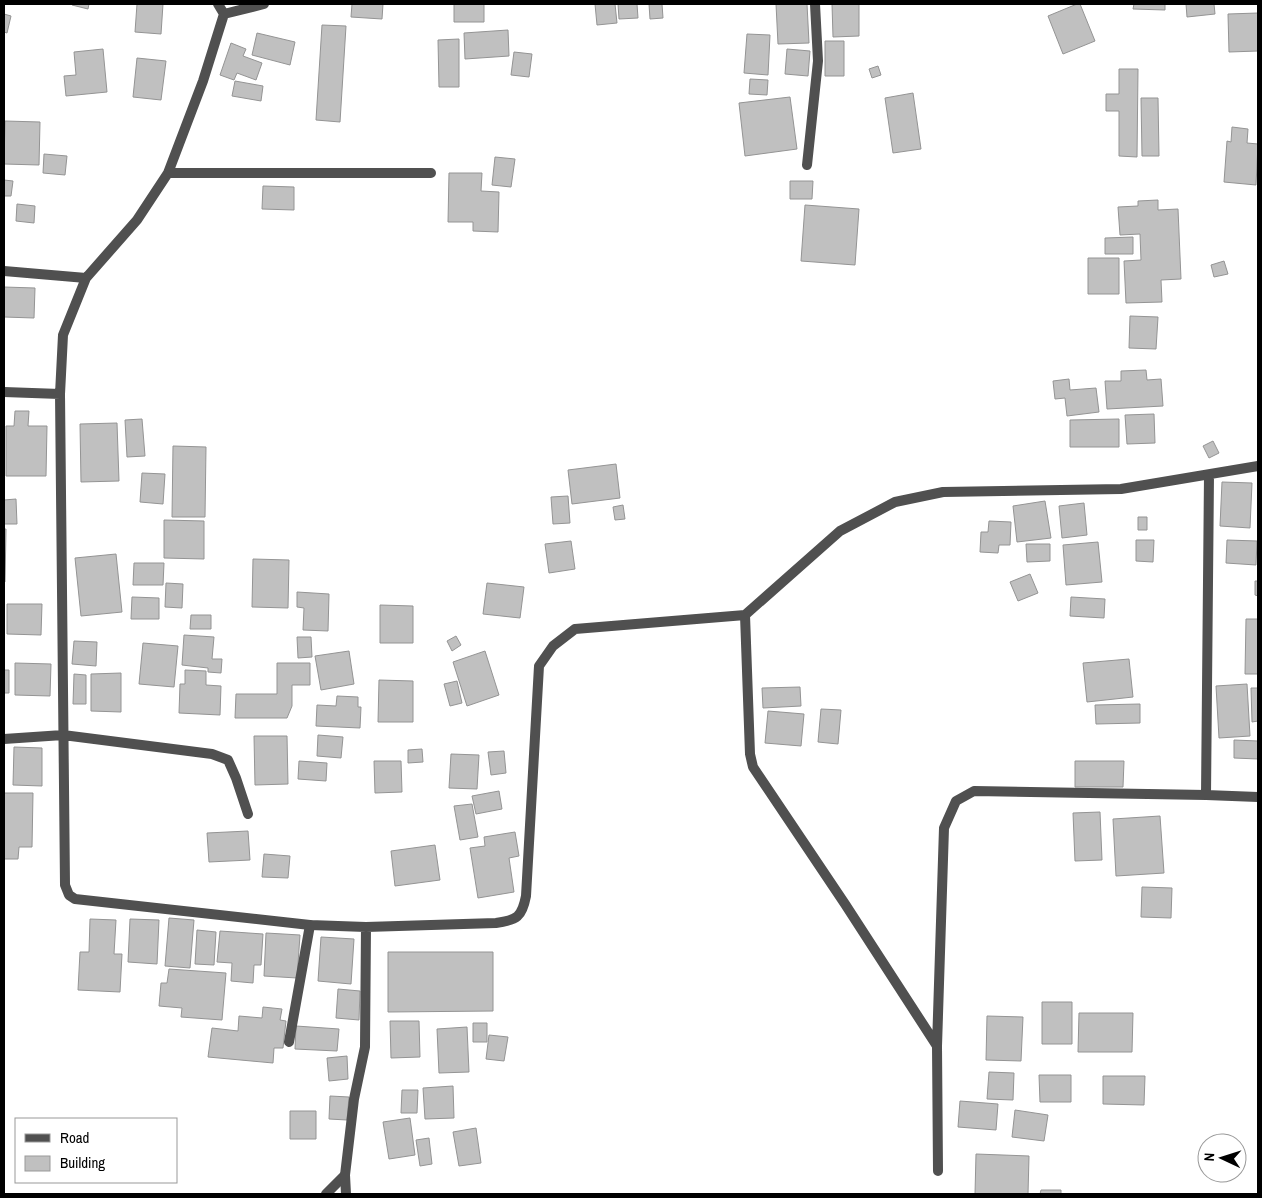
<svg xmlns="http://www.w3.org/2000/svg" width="1262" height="1198" font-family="'Archivo Narrow',sans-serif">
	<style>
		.building { fill: #c0c0c0; stroke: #949494 }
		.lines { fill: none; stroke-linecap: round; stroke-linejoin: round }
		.service { stroke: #505050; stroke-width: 10 }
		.minor { stroke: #505050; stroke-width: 10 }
	</style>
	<rect width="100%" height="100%" fill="#fff"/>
	<path class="building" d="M72,4H89L88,9L72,5Z
		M137,4H163L161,34L135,32Z
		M352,4H383L382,19L351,17Z
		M454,4H484V22H454Z
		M595,4H615L617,23L597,25Z
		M618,4H637L638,18L619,19Z
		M649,4H662L663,18L650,19Z
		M776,4H807L809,43L778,44Z
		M832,4H859V36L833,37Z
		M1077,4H1080L1095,41L1063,54L1048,16Z
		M1134,4H1165V10L1133,9Z
		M1186,4H1214L1215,14L1187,17Z
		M1258,13V51L1229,52L1228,14Z
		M4,14L11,16L7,33L4,32Z
		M322,25L346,26L340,122L316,120Z
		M508,30L509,56L465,59L464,33Z
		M257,33L295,42L290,65L252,55Z
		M747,34L770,35L768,75L744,73Z
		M459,39V87H439L438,40Z
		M825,41H844V76H825Z
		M231,43L246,49L243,56L262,63L256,80L237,73L234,80L220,75Z
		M103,49L107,92L66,96L64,76L76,75L74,52Z
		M787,49L810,51L808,76L785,74Z
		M514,52L532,54L529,77L511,75Z
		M137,58L166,61L161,100L133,97Z
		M878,66L881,75L872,78L869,69Z
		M1119,69H1138L1137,157L1119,156V111H1106V94H1119Z
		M750,79L768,80L767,95L749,94Z
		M235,81L263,86L261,101L232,96Z
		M913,93L921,149L893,153L885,98Z
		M790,97L797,149L745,156L739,103Z
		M1141,98H1158L1159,156H1142Z
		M5,121L40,122L39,165L4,164Z
		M1232,127L1248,129L1247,143L1258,144L1256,185L1224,182L1227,141L1231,142Z
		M44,154L67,156L65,175L43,173Z
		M495,157L515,159L511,187L492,185Z
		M449,173H482L481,191L499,192L498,232L473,231V222H448Z
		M4,180L13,181L11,196H4Z
		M790,181H813L812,199H790Z
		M263,186L294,187V210L262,209Z
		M1158,200V210L1178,209L1181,279L1161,280L1162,302L1126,303L1124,261L1141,260L1140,234L1120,235L1118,207L1138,206V201Z
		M17,204L35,206L34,223L16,221Z
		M805,205L859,209L855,265L801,261Z
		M1133,237V254H1105V238Z
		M1088,258H1119V294H1088Z
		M1224,261L1228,274L1214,277L1211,265Z
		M4,287L35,288L34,318L4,317Z
		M1130,316L1158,317L1156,349L1129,348Z
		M1146,370L1147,380L1161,379L1163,406L1107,409L1105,381H1121V371Z
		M1069,379L1070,390L1096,388L1099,412L1067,416L1065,398L1055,399L1053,381Z
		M15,411H29L28,426H47L46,476H6V426H14Z
		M1154,414L1155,443L1127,444L1125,415Z
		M142,419L145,456L127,457L125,420Z
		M1119,419V447H1070V420Z
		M117,423L119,481L81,482L80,424Z
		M1213,441L1219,453L1209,458L1203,446Z
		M173,446L206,447L205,517H172Z
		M616,464L620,498L572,504L568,470Z
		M142,473L165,474L163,504L140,502Z
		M1222,482L1252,483L1250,528L1220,526Z
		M568,496L570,523L553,524L551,497Z
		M16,499L17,524H4V500Z
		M1045,501L1051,538L1017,542L1013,506Z
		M1084,503L1087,535L1062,538L1059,506Z
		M623,505L625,519L615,520L613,507Z
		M1138,517H1147V530H1138Z
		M164,520L204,521V559L164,558Z
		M989,521L1011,522L1010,545H999L998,553L980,552L981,532H988Z
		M4,529H6L5,582H4Z
		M1136,540H1154L1153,562L1136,561Z
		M1227,540L1257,541L1256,565L1226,563Z
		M571,541L575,569L549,573L545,544Z
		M1098,542L1102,582L1066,585L1063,545Z
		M1026,544H1050V561L1027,562Z
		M116,554L122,612L81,616L75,558Z
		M253,559L289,560L288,608L252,607Z
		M134,563H164L163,585H133Z
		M1030,574L1038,593L1018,601L1010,582Z
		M1255,581H1258V596L1255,595Z
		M166,583L183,584L182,608L165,607Z
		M487,583L524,587L520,618L483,614Z
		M297,592L329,594L328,631L303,630L304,608L297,607Z
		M132,597L159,598V619H131Z
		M1071,597L1105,599L1104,618L1070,616Z
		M7,604H42L41,635L7,634Z
		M380,605L413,606V643H380Z
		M191,615H211V629H190Z
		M1246,619H1258V674H1245Z
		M184,635L214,637L212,659H222L221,673L208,672V668L182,665Z
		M456,636L461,645L452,651L447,641Z
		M297,637H311L312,657L298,658Z
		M74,641L97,642L96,666L72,664Z
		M143,643L178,646L174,687L139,684Z
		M349,651L354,684L321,690L315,656Z
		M485,651L499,695L467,706L453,662Z
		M1129,659L1133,697L1087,702L1083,663Z
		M15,663L51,664L50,696L15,695Z
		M277,663H310V685H292V706L287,718H235L236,694H277Z
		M4,670H9V693H4Z
		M185,670L206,671V685L221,686L220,715L179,713L180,684H185Z
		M121,673V712L91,711V674Z
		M74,674L86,675V704H73Z
		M379,680L413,681V722H378Z
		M457,681L462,703L450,706L444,684Z
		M1247,684L1250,736L1219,738L1216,686Z
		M800,687L801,706L763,708L762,688Z
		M1251,688H1258V721L1252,722Z
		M337,696L358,697V707H361L360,728L316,726L317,705L336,706Z
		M1140,704V723L1096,724L1095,705Z
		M821,709L841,710L838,744L818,742Z
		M768,711L804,714L801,746L765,743Z
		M318,735L343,737L341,758L317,756Z
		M254,736H287L288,784L255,785Z
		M1234,740L1258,741V759L1234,758Z
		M14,747L42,748V786L13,785Z
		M422,749L423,762L408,763V750Z
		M504,751L506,773L491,775L488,752Z
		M451,754L479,755L477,789L449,788Z
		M299,761L327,763L326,781L298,779Z
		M374,761H401L402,792L375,793Z
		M1075,761H1124L1123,787H1075Z
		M499,791L502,809L476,814L472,796Z
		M4,793H33L32,847H19L18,859H4Z
		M472,804L478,837L460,840L454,806Z
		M1100,812L1102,860L1075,861L1073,813Z
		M1160,816L1164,873L1116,876L1113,819Z
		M248,831L250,860L209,862L207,833Z
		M515,832L519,856L509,858L514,892L478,898L470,848L485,846L484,837Z
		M435,845L440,880L395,886L391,851Z
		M264,854L290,856L288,878L262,877Z
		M1142,887L1172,888L1171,918L1141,917Z
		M169,918L194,920L190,968L165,966Z
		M90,919L116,920L114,954H122L120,992L78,990L80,952H89Z
		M130,919L159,920L157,964L128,962Z
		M197,930L216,932L214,965L195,964Z
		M220,931L263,934L261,965H254L253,983L231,981L232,963L217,962Z
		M266,933L300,935L297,978L264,976Z
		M321,937L354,939L351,984L318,981Z
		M388,952H493V1011L388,1012Z
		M169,969L226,973L222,1020L181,1017L182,1008L159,1006L161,983H167Z
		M338,989L360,991L359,1020L336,1018Z
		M1042,1002H1072V1044H1042Z
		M263,1007L282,1009L280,1020L286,1021L283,1048H274L273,1063L208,1057L212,1028L238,1031L239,1016L262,1018Z
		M1079,1013H1133L1132,1052H1078Z
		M987,1016L1023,1017L1021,1061L986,1060Z
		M390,1021H419L420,1057L391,1058Z
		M473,1023H487V1042H473Z
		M296,1026L339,1029L337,1051L295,1049Z
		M467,1027L469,1072L439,1073L437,1029Z
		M489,1035L508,1037L504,1061L486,1059Z
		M347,1056L348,1079L329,1081L327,1058Z
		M989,1072L1014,1073L1013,1100L987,1099Z
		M1039,1075H1071V1102H1040Z
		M1103,1076H1145L1144,1105L1103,1104Z
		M453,1086L454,1118L425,1119L423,1088Z
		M402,1090H418L417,1113H401Z
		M330,1096L349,1097L347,1120L329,1119Z
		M960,1101L998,1104L996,1130L958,1127Z
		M1015,1110L1048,1115L1044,1141L1012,1137Z
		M290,1111H316V1139H290Z
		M410,1118L415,1155L389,1159L383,1122Z
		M476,1128L481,1163L459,1166L453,1132Z
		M429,1138L432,1164L420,1166L416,1140Z
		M976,1154L1029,1156L1028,1194H975Z
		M1041,1190H1061V1194H1040Z"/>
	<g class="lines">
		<path class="service" d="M289,1042L310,925
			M326,1194L345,1175"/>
		<path class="minor" d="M218,4L224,14L203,81L168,173L137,220L86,278L63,335L60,394L65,885L69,895L75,899L310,925L366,927L496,923C517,920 522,917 526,896L539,666L553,646L575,629L745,615L840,531L895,502L943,492L1121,489L1258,466
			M224,14L264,4
			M807,165L818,61L815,4
			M168,173H431
			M4,271L86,278
			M4,392L60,394
			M745,615L750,754L753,767L845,904L937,1046
			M4,739L63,735L212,754L228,760L236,778L248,814
			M1206,795L1209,475
			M938,1171L937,1046L944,828L956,801L974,791L1206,795L1258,797
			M346,1194L345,1175L354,1099L365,1047L366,927"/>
	</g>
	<rect width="1262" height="1198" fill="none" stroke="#000000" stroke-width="10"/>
	<rect x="15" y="1118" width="162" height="65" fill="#ffffff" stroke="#999999"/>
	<rect x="25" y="1134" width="25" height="8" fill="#505050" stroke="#999999"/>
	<text x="60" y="1143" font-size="15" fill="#000000">Road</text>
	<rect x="25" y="1156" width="25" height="15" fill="#c0c0c0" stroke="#999999"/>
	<text x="60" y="1168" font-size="15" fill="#000000">Building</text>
	<g transform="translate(1222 1158) rotate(274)"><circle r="24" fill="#ffffff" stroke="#999999"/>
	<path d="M0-4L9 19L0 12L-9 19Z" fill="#000000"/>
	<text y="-8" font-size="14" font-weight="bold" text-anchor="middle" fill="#000000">N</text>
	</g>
</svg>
